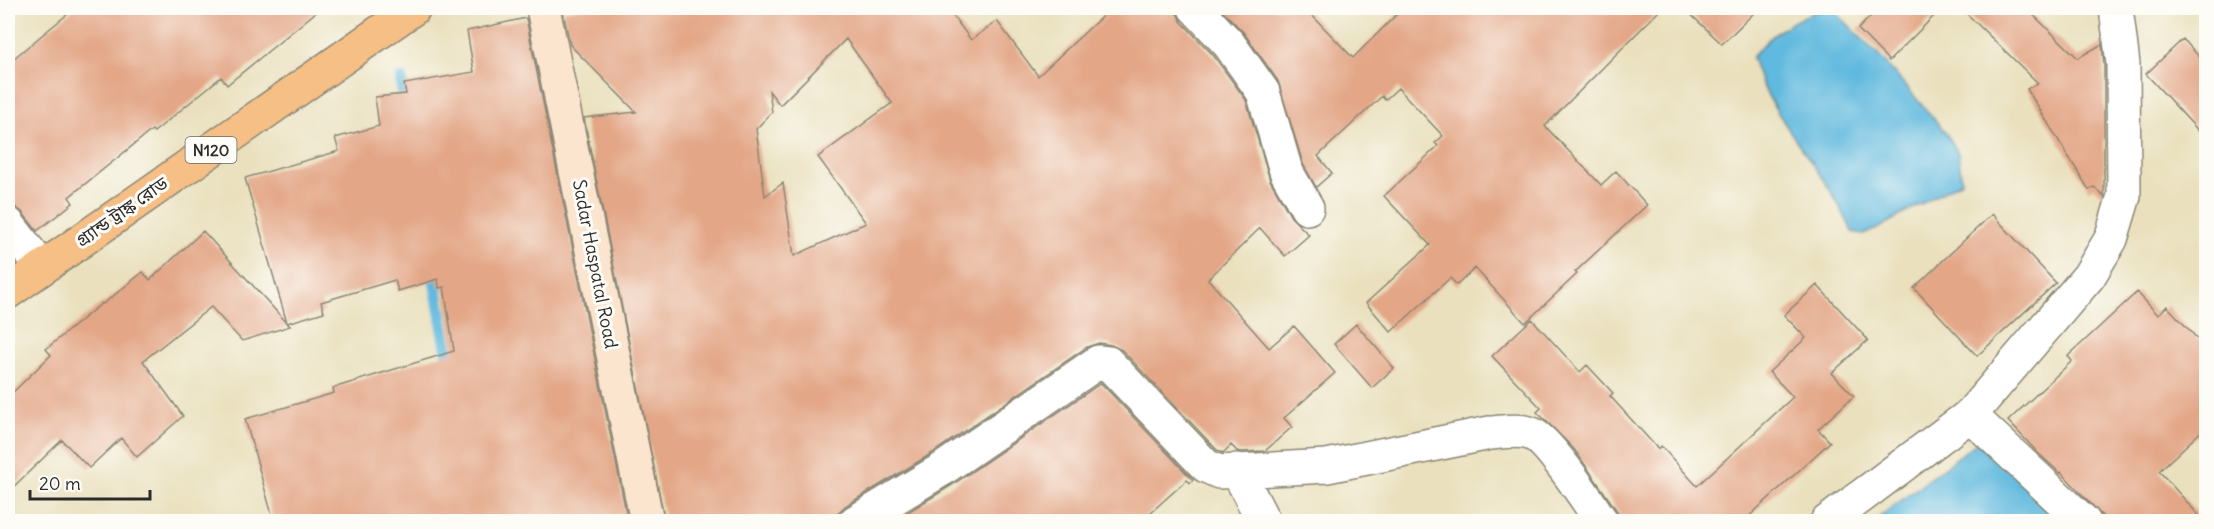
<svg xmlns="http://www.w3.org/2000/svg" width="2214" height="529" font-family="Delius,'Noto Sans Bengali',sans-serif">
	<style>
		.water { fill: #61b9de; stroke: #467284; stroke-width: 1.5 }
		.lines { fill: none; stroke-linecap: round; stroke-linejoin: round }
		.stream { stroke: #61b9de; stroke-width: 12 }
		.building { fill: #e3a686; fill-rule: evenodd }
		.street-casing { stroke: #8a8674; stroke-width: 36 }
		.secondary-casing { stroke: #8a8674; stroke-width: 36 }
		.highway-casing { stroke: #8a8674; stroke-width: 36 }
		.street { stroke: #fff; stroke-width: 33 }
		.secondary { stroke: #fbe5cf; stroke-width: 33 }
		.highway { stroke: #f5bf86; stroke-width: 33 }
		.labels { text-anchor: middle; stroke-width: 6; stroke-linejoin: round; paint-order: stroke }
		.shield { fill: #fdfcf7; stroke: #6a6a68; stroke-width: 1.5 }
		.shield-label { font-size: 16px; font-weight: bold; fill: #2b2b2b }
		.street-label { font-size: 18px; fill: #2b2b2b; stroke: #fdfcf7 }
	</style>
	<rect width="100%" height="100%" fill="#fdfcf7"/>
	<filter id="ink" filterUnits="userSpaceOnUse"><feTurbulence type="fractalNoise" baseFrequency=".0167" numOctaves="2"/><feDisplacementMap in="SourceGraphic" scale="12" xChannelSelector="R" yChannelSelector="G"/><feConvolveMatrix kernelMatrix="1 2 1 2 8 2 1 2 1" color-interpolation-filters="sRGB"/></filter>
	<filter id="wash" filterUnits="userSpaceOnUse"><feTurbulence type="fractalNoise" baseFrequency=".008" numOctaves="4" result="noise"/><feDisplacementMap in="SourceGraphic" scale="24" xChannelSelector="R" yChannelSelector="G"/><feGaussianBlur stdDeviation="1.35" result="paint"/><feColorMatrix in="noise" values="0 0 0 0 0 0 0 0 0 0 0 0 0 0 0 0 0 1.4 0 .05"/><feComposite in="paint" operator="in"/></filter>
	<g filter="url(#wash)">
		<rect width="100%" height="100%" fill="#eae0bd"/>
		<path class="water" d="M1828,8L1837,13L1883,60L1947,134L1958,153L1962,181L1875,230L1863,234L1852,232C1828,172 1769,119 1752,57C1770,34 1799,15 1828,8Z
			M1984,437L2063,522H1873Z"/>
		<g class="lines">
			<path class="stream" d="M401,79L405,110
				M432,266L450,367"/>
		</g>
		<g id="blocks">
			<path class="building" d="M75,8H321L227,85L221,77L154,132L152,130L69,197L73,203L37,231L22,212L8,202V63Z
				M580,8H947L971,40L997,21L1038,76L1111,8H1177V13L1181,21L1214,56L1246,100L1270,180L1291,217L1309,235L1285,256L1260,228L1208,279L1269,348L1294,326L1335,373L1284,418L1292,427L1265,451L1240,452L1237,451L1231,445L1223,453L1217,450L1122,350L1111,345L1099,343L1087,347L931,454L845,506L839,512L836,522H665L584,118L636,112L570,45L563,11ZM846,39L892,103L818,157L866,223L794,256L783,183L765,196L756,129L772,112L769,91L780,105Z
				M1220,8H1305L1353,58L1403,8H1662L1545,126L1601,185L1616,171L1647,205L1575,272L1577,274L1525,323L1475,268L1457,285L1450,278L1391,332L1366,303L1430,245L1384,196L1438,146L1435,143L1443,136L1398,88L1385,100L1382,96L1318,156L1332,173L1316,187L1303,164L1278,81L1244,33Z
				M1684,8H1759L1722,44Z
				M1879,8H1942L1889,61L1858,29Z
				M1961,8H2026L2078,58L2102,44L2104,65V197L2094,187L2089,190L2027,89L2038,83Z
				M526,18L628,522H274L245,419L334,393L333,388L454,351L444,287L439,288L438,279L398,291L395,280L321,302L324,312L287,323L290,326L242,341L211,307L143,361L183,416L137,457L121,438L89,468L62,440L8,492V397L51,355L46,349L102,303L103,304L143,272L150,280L203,231L287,323L245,178L339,151L335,138L379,126L375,97L406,94L404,84L474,72L467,31Z
				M2183,39L2206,64V139L2146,74Z
				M1992,214L2056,283L1977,356L1914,288Z
				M1817,285L1868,340L1832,373L1854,396L1818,429L1830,442L1743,522H1621L1618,512L1574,449L1537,412L1541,408L1492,356L1532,319L1580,372L1587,365L1613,393L1610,396L1658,449L1661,446L1697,486L1793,397L1769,372L1806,338L1784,315Z
				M2137,292L2158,315L2167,306L2206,348V427L2159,471L2205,522H2108L2061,472L2060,473L2039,454L2008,421L2072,361L2068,356Z
				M1356,324L1394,368L1372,388L1334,344Z
				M1101,383L1193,480L1190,483L1187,480L1140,522H892L952,485Z"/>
		</g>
	</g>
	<g filter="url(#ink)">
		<use href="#blocks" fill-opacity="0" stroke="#8a8674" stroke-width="1.5"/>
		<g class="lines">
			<g class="street-casing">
				<path id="street" d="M1195,8L1229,44L1263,92L1286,171L1307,208
					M8,224L42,268
					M1970,415L2084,522
					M1237,470L1264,522
					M855,522L941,470L1098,362L1108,363L1206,466L1219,472L1327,466L1490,433C1503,432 1520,429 1532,434C1550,442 1589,503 1602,522
					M1827,522L1970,415L2089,276L2111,239L2124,196L2123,64L2116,8"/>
			</g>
			<g class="secondary-casing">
				<path id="secondary" d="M543,8L647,522"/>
			</g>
			<g class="highway-casing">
				<path id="highway" d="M8,292L414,8"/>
			</g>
			<use href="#street" class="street"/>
			<use href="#secondary" class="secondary"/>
			<use href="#highway" class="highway"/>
		</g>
	</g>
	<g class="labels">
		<rect class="shield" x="185.5" y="137" width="51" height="26" rx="4.5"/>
		<g class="shield-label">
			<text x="211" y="156">N120</text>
		</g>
		<g class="street-label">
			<text transform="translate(122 212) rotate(-35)" y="6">গ্র্যান্ড ট্রাঙ্ক রোড</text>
			<text transform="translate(595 264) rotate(79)" y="6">Sadar Haspatal Road</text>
		</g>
	</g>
	<rect width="2214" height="529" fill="none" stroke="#fdfcf7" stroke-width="30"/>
	<path d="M30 490v9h120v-9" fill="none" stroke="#2b2b2b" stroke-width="3"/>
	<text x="39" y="490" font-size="18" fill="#2b2b2b" stroke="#fdfcf7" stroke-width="4.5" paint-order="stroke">20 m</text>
</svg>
